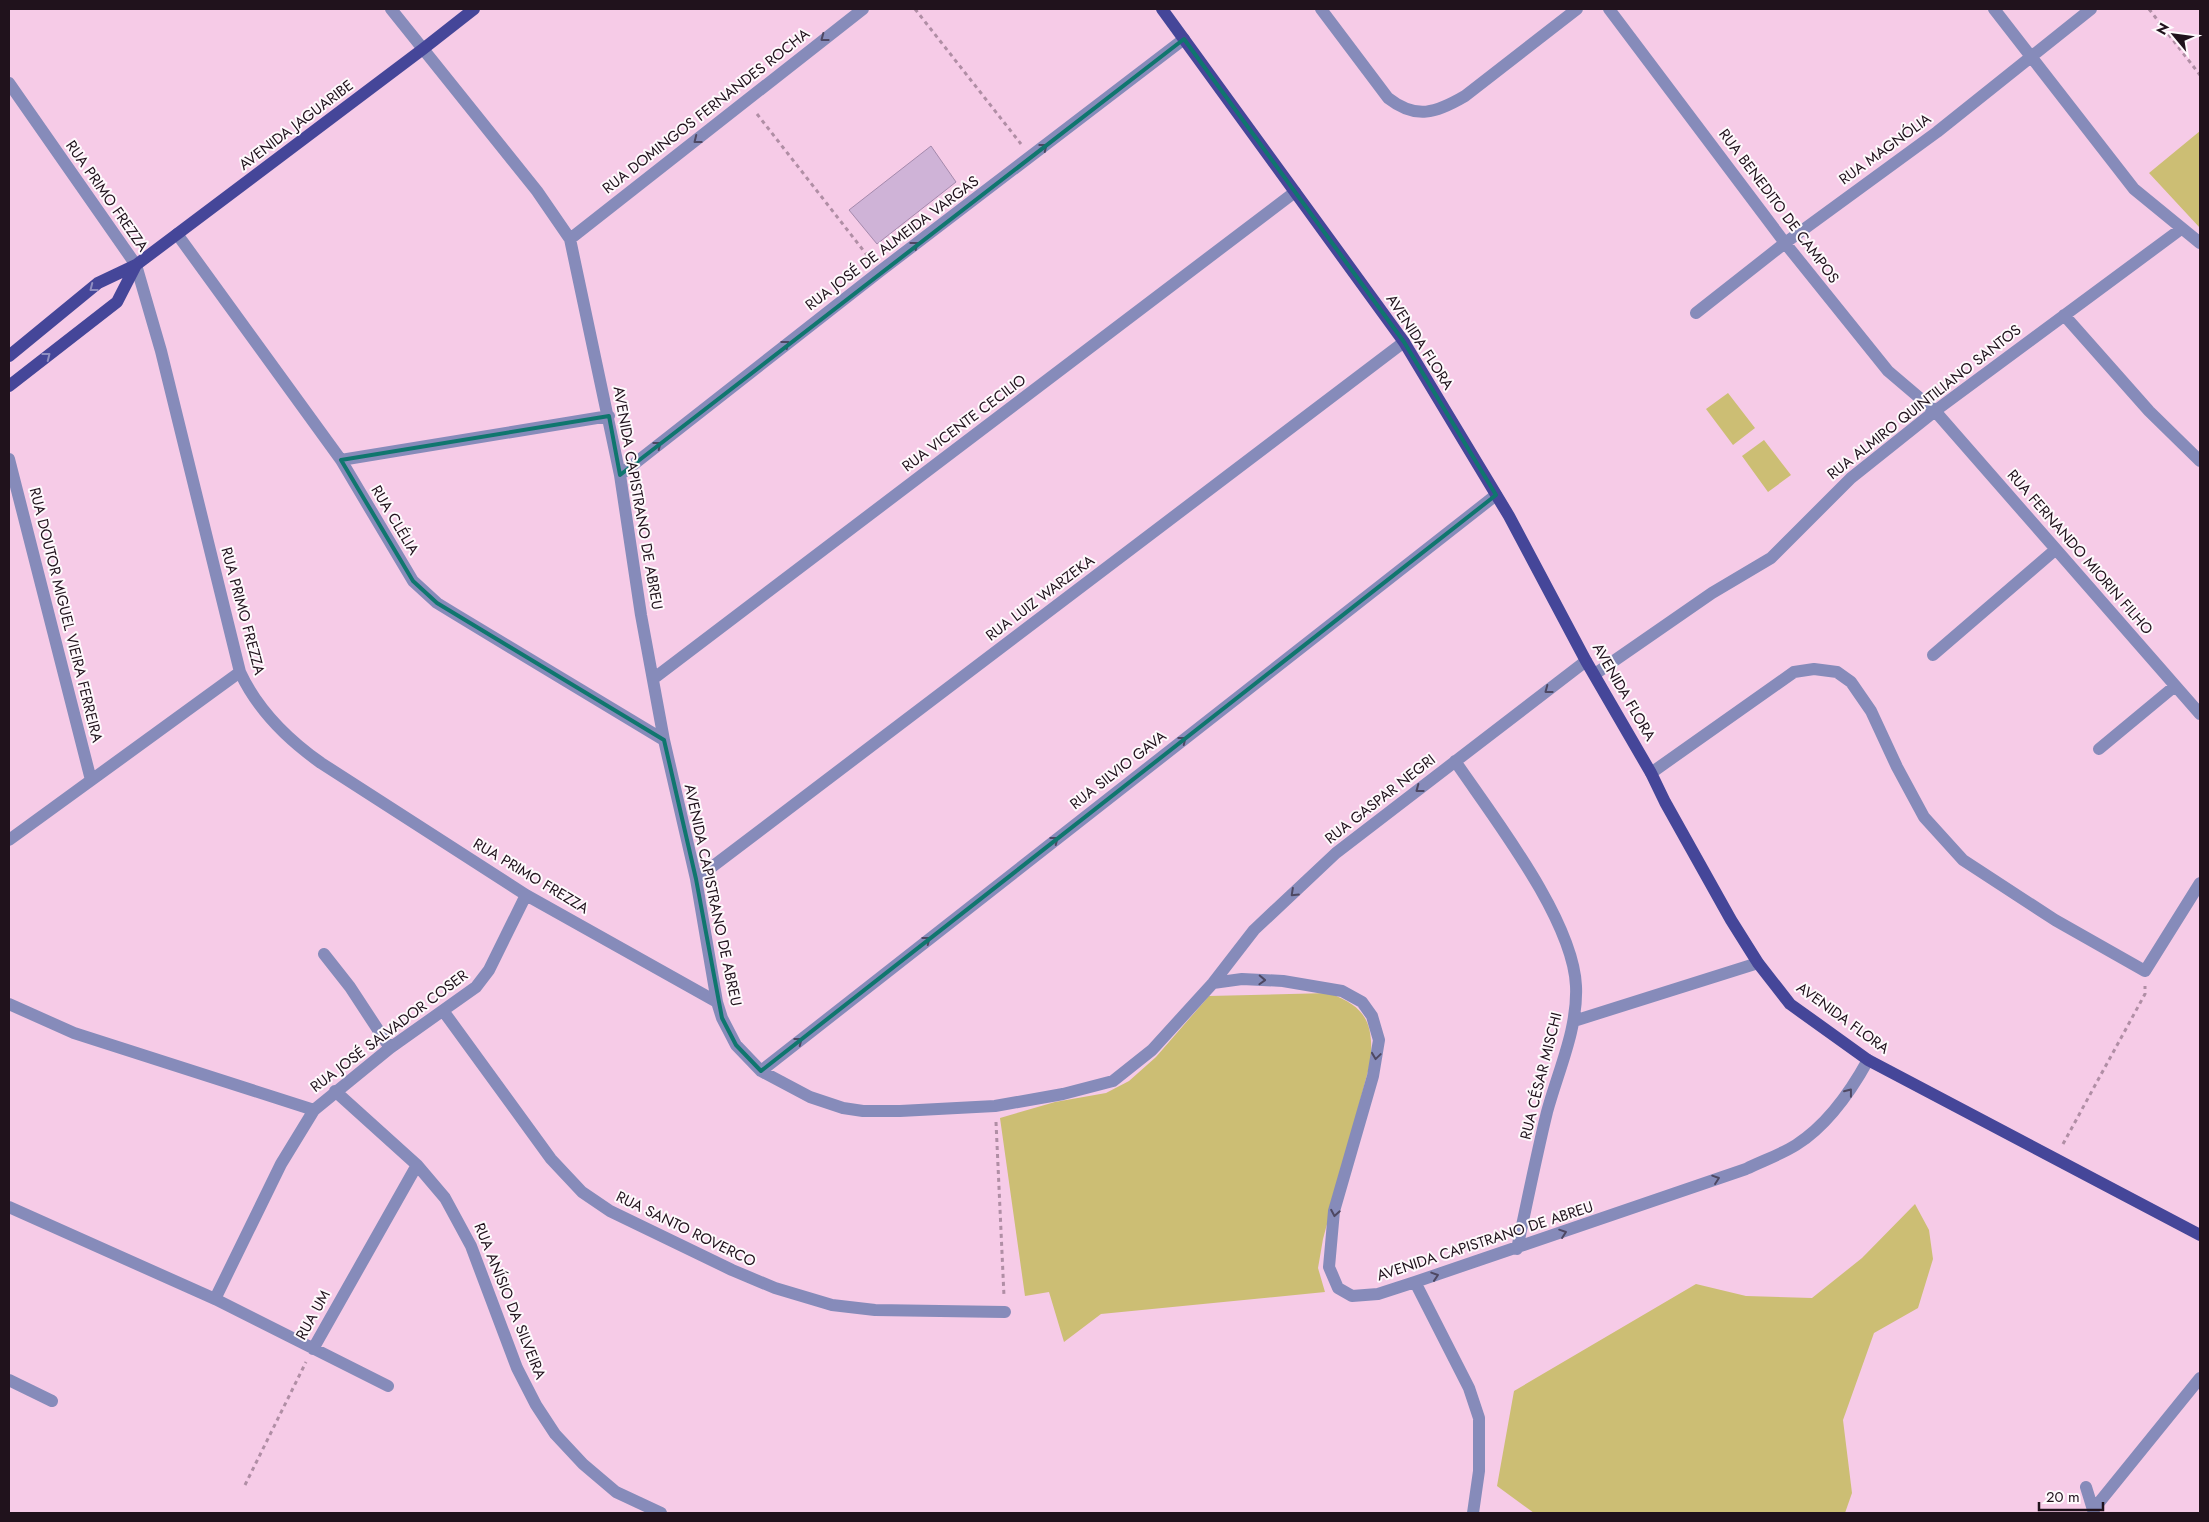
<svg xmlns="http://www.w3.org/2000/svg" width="2209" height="1522" font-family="Jost,sans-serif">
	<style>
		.green { fill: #ccbe74 }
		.building { fill: #cfb3d7; stroke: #a489ac }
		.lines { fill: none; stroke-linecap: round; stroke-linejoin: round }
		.path { stroke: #b08ea5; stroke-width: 3; stroke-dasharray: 4 4; stroke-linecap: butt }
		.minor { stroke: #868bba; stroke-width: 12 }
		.major { stroke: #454699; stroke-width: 12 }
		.oneway { stroke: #4e4863 }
		.oneway2 { stroke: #8f8ec1 }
		.marked { fill: none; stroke: #0f766e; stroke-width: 4; stroke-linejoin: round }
		.labels { text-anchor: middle; stroke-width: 4; stroke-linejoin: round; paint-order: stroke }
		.street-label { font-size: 15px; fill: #20121c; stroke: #fef9fc }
	</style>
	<rect width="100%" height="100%" fill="#f6cbe7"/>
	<path class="green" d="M2200,131V228L2149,173Z
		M1728,393L1755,428L1733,445L1706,409Z
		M1764,440L1791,475L1768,492L1742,456Z
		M1329,993C1366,1007 1373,1022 1371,1060L1323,1239L1318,1268L1325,1292L1101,1314L1064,1342L1049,1292L1025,1296L1000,1118L1055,1102L1106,1093L1129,1081L1156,1057L1209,996Z
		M1915,1204L1929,1230L1933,1259L1918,1308L1874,1333L1843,1420L1852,1493L1845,1513H1534L1497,1486L1514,1391L1696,1284L1746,1296L1812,1298L1862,1258Z"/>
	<path class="building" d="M931,146L956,182L877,244L849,210Z"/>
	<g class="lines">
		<path class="path" d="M915,9L1021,144
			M2149,9L2200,75
			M757,114L870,259
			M996,1122L1004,1296
			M2063,1144L2145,994V986
			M245,1485L306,1362"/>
		<path class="minor" d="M391,9L537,191L570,239L620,475L641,615L664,740L696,879L717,1002L722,1018L736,1045L761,1071L810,1097L843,1108L863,1111H900L995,1106L1063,1094L1113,1081L1152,1050L1213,983L1254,930L1336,853L1586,661
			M1321,9L1388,98C1416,120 1436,113 1465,96L1577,9
			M1609,9L1785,243L1888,371L1935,411L2200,714
			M1994,9L2134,189L2200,243
			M9,83L136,265L161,351L240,672C258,711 287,739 321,763L526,895L717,1002
			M177,234L341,460L413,581L437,603L455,614L664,740
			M570,239L863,9
			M1696,313L1785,243L1937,132L2091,9
			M2064,315L2149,411L2200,461
			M9,459L91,780
			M341,460L609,416
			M620,475L879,272L1184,39
			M1933,655L2055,550
			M1595,674L1712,593L1771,558L1851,478L1935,411L2181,229
			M653,679L1295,192
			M2099,749L2175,686
			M1455,761C1493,817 1573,919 1576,986C1578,1029 1558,1071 1547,1112C1536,1157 1527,1203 1517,1249
			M1651,773L1794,672L1814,669L1837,672L1851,682L1871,711L1897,767L1924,817L1963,860L2055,920L2145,971L2200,883
			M9,840L240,672
			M696,879L1404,342
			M324,954L350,987L390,1048
			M1213,983L1242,979L1283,981L1342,991L1362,1002L1372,1016L1379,1040L1373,1076L1334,1211L1329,1267L1338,1288L1352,1296L1378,1294L1415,1282L1746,1169C1762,1161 1780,1155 1796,1145C1826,1126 1851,1091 1868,1060
			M9,1004L74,1033L314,1110
			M444,1012L551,1159L582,1192L610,1211L732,1270L775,1288L832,1305L875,1310L1005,1312
			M1574,1021L1758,963
			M761,1071L1496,495
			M335,1091L417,1165L445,1198L471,1246L517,1368L536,1405L555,1434L583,1464L616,1492L661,1513
			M9,1207L215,1299L388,1386
			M1415,1282L1469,1388L1479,1418V1471L1473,1513
			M215,1299L281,1164L314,1110L390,1048L476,987L489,970L526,895
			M313,1349L417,1165
			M9,1380L52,1401
			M2086,1487L2094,1513
			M2093,1510L2200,1378"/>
		<path class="major" d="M1162,9L1404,342L1509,516L1586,661L1651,773L1665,802L1731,920L1758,963L1790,1004L1868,1060L2200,1235
			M9,356L98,283L136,265L423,49L474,9
			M9,386L117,302L136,265"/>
	</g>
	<defs><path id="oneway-chevron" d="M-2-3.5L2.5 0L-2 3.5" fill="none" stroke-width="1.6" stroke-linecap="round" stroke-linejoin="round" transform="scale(1.25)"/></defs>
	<g class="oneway">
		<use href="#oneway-chevron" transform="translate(824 38) rotate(143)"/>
		<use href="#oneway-chevron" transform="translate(697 140) rotate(142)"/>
		<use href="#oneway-chevron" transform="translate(1044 147) rotate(-38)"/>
		<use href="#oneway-chevron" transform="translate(915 245) rotate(-37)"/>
		<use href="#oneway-chevron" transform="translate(786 344) rotate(-38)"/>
		<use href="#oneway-chevron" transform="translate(658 445) rotate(-38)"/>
		<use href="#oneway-chevron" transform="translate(1548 690) rotate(143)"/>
		<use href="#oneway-chevron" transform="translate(1183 740) rotate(-38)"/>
		<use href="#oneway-chevron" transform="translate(1419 789) rotate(143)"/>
		<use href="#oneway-chevron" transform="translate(1055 840) rotate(-38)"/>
		<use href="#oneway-chevron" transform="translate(1294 893) rotate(137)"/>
		<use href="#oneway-chevron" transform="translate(927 940) rotate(-38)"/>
		<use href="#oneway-chevron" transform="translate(1262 980) rotate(2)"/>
		<use href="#oneway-chevron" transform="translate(799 1041) rotate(-38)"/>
		<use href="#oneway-chevron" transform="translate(1376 1056) rotate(98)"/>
		<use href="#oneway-chevron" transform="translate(1849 1092) rotate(-52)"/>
		<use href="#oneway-chevron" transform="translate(1716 1179) rotate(-19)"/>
		<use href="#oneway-chevron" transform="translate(1335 1213) rotate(100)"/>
		<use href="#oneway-chevron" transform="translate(1563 1233) rotate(-19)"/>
		<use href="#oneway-chevron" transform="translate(1435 1276) rotate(-18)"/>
	</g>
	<g class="oneway2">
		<use href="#oneway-chevron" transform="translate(93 288) rotate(142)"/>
		<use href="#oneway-chevron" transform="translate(47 356) rotate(-38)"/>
	</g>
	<path class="marked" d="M1184,39L1404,342L1496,495L761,1071L736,1045L722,1018L696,879L664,740L437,603L413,581L341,460L609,416L620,475Z"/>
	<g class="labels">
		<g class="street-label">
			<text transform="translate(706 111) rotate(-38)" y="5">RUA DOMINGOS FERNANDES ROCHA</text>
			<text transform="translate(296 125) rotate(-37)" y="5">AVENIDA JAGUARIBE</text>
			<text transform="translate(1885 149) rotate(-36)" y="5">RUA MAGNÓLIA</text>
			<text transform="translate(107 196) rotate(55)" y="5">RUA PRIMO FREZZA</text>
			<text transform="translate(1779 206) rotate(53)" y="5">RUA BENEDITO DE CAMPOS</text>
			<text transform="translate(892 243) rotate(-37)" y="5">RUA JOSÉ DE ALMEIDA VARGAS</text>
			<text transform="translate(1420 342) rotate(57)" y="5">AVENIDA FLORA</text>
			<text transform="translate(1924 402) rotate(-38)" y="5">RUA ALMIRO QUINTILIANO SANTOS</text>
			<text transform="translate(964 423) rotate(-37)" y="5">RUA VICENTE CECILIO</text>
			<text transform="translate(638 498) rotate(80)" y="5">AVENIDA CAPISTRANO DE ABREU</text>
			<text transform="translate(395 520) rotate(59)" y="5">RUA CLÉLIA</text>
			<text transform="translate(2080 552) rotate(49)" y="5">RUA FERNANDO MIORIN FILHO</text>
			<text transform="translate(1040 598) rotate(-37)" y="5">RUA LUIZ WARZEKA</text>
			<text transform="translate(243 611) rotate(75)" y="5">RUA PRIMO FREZZA</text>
			<text transform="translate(66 615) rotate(76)" y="5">RUA DOUTOR MIGUEL VIEIRA FERREIRA</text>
			<text transform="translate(1624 692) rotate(60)" y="5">AVENIDA FLORA</text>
			<text transform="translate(1118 770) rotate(-38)" y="5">RUA SILVIO GAVA</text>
			<text transform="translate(1380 799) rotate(-38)" y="5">RUA GASPAR NEGRI</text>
			<text transform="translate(531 876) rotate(31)" y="5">RUA PRIMO FREZZA</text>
			<text transform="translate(713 895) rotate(78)" y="5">AVENIDA CAPISTRANO DE ABREU</text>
			<text transform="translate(1843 1018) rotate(36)" y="5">AVENIDA FLORA</text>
			<text transform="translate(389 1031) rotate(-37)" y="5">RUA JOSÉ SALVADOR COSER</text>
			<text transform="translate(1541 1076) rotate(-76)" y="5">RUA CÉSAR MISCHI</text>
			<text transform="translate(686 1229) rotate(26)" y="5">RUA SANTO ROVERCO</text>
			<text transform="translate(1485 1241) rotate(-18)" y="5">AVENIDA CAPISTRANO DE ABREU</text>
			<text transform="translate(510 1301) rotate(68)" y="5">RUA ANÍSIO DA SILVEIRA</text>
			<text transform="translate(313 1315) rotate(-61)" y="5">RUA UM</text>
		</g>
	</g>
	<rect width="2209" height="1522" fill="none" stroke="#20121c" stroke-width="20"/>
	<g transform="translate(2174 35) rotate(299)" stroke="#fef9fc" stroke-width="4" paint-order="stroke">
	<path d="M0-4L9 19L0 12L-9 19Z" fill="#20121c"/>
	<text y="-8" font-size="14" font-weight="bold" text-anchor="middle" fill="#20121c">N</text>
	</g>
	<path d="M2039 1502v8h64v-8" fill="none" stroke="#20121c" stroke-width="2.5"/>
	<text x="2046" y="1502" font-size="15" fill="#20121c" stroke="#fef9fc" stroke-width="4" paint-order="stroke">20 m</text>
</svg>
